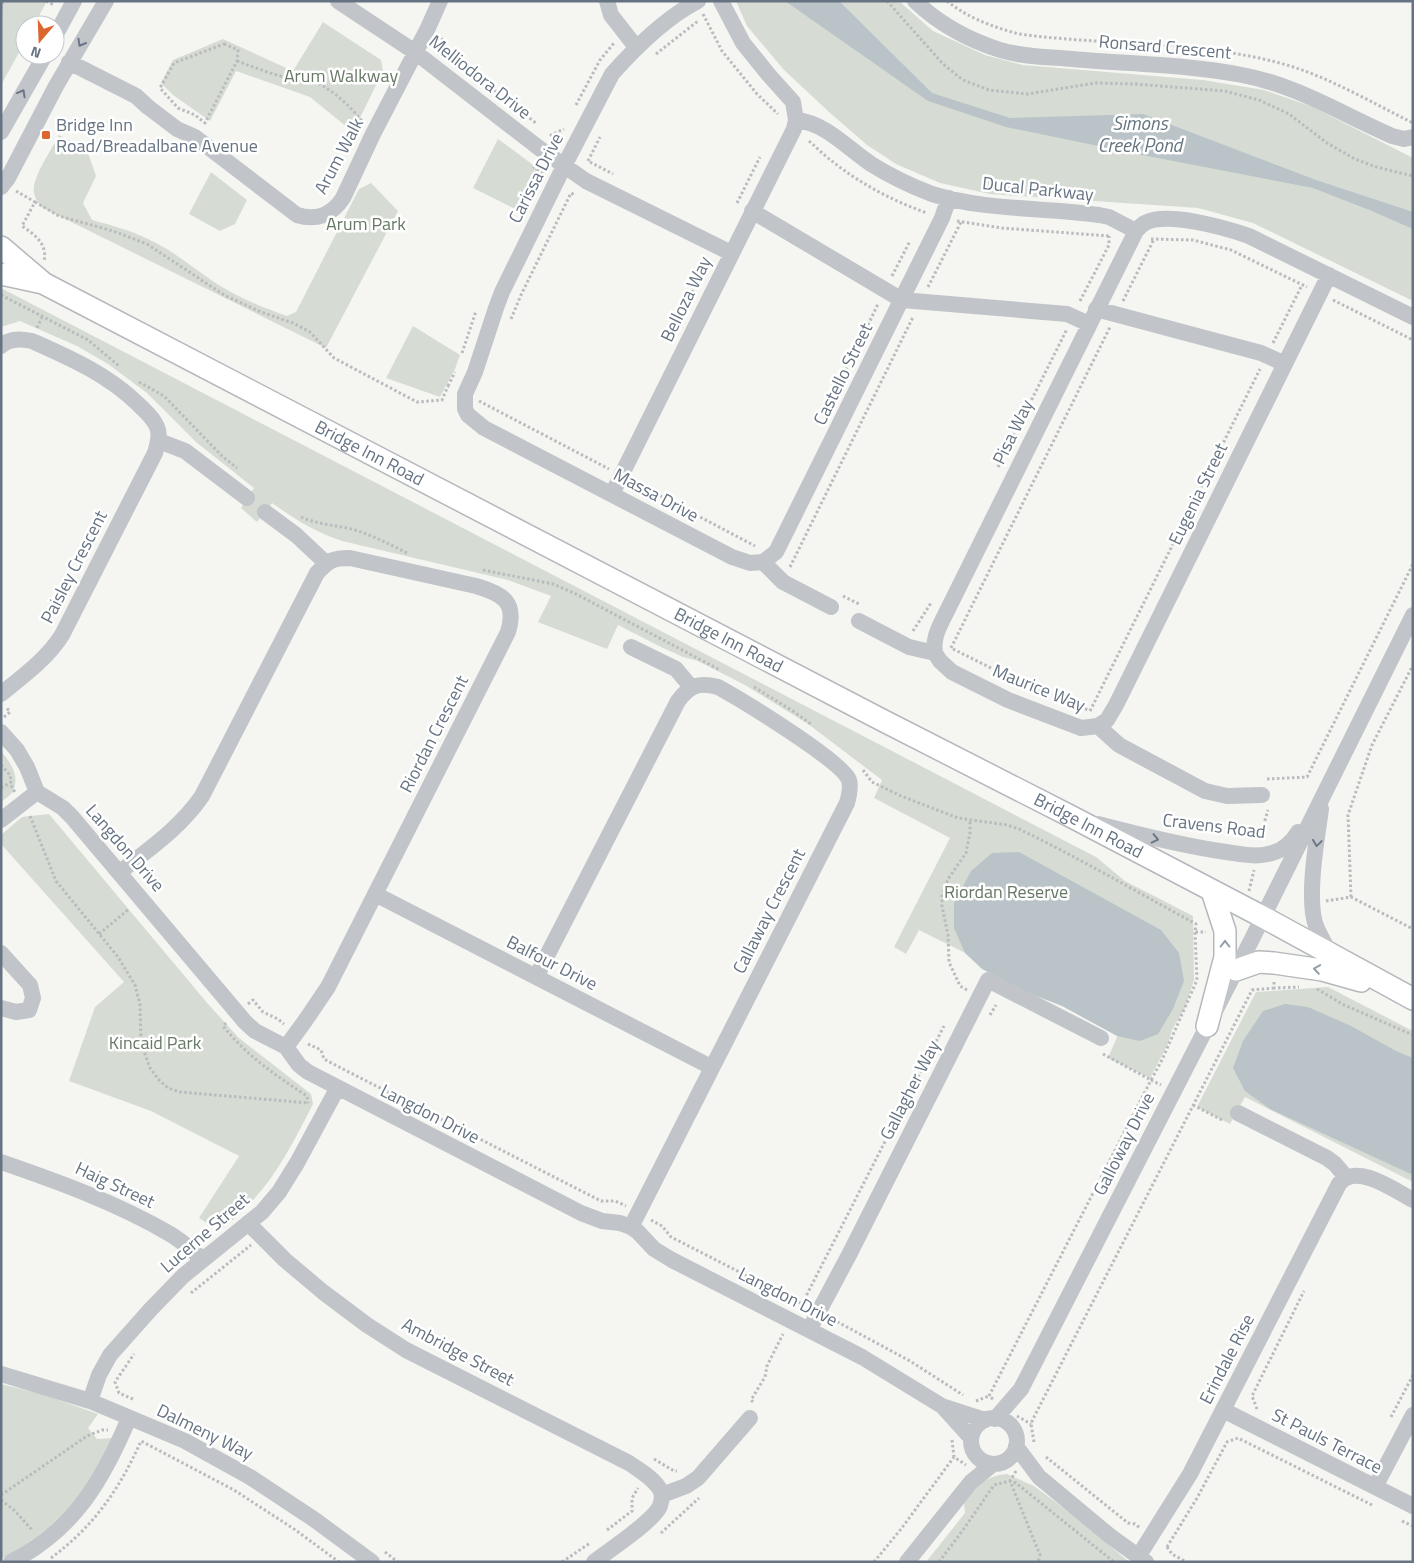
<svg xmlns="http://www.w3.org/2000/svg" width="1414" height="1563" font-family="'Titillium Web',sans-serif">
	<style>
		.green { fill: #d6dcd4 }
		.water { fill: #b9c3c8 }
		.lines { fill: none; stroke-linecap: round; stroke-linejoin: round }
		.major-casing { stroke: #b4b8bc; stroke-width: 24 }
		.path { stroke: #b9bbbe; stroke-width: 3; stroke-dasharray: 2.5 2.5; stroke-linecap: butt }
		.minor { stroke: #c1c4c8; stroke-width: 16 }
		.major { stroke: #fff; stroke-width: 21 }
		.oneway { stroke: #6b7786 }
		.oneway2 { stroke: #949da8 }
		.poi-dot { fill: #db672e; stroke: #fff; stroke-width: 2 }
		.labels { text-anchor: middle; stroke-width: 5; stroke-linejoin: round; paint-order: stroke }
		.street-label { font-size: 18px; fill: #667382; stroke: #fff }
		.park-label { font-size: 18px; fill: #677965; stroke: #fff }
		.poi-label { font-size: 18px; fill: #667382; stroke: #fff; text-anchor: start }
		.water-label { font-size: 19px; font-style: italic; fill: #62747f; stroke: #fff }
	</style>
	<rect width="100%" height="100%" fill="#f5f6f2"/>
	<path class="green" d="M1,1H47L34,25H25V42L1,85Z
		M736,1H899L933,31L985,55L1023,65L1203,80L1264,90L1313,107L1413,158V301L1253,223L1198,208L990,194L940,183L896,164L867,145L829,112L784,70L747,26Z
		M323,22L381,60L383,71L353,132L310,97L236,71L210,121L173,95L161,83L173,60L223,39L293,71Z
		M59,135L87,150L96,176L83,203L92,220C111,225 129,230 146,238C171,249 192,267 214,282C237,297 261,307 287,316L296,312L359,189L371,183L398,211L326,348L41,207C38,203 35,198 34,193C31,179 52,149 59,135Z
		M498,139L536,167L538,179L521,212L473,188Z
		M211,172L247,200L235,224L220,231L189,214Z
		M1,288L1096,857L1125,881L1193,916L1194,980L1185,1008L1172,1030L1168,1044L1150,1078L1108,1058L1120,1030L919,930L906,954L894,947L950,838L874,798L882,780L808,724L745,685L698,661L683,657L661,647L618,625L607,649L538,622L551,596L508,580L342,541C315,532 296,520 272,503L257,522L241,508L254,488L196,442L147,393L108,364L77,346L20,321L1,327Z
		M413,326L460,355L455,369L440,397L386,378Z
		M1,751C11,763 20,776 13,791C11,795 5,799 1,802Z
		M49,814L208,1004L239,1038L311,1094L313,1104C287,1155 267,1195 219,1231L199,1218L239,1156L151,1111L69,1081L95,1007L124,982L1,844V835L22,817Z
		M1328,987L1413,1031V1182L1245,1097L1230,1124L1197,1107L1256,992Z
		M1,1384L42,1394L98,1414L88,1428L97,1439L112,1438C92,1491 51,1533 1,1559Z
		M1007,1474L1034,1486L1081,1521L1129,1562H926L965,1513L964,1503C978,1486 984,1476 1007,1474Z"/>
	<path class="water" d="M785,1H839L932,93L1010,118L1143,114L1316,180L1413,212V229L1372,211L1313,188L1137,154L1006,127L928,101Z
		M1019,852L1161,930L1179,953L1184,981L1173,1009L1158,1034L1140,1041L1117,1036L1062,1006L1026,992L982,969L965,953L954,928V903L971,871L992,853Z
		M1285,1004L1308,1007L1351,1026L1396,1051L1413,1058V1175L1270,1109L1245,1091L1233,1068L1243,1041L1263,1011Z"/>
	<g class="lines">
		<g class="major-casing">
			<g id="major">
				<path d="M1,247L41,281"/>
				<path id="s1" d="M1,274L43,283L880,719L1074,818L1263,917L1413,999"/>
				<path d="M1236,970L1259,962L1274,963L1322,970L1361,981"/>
				<path d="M1207,1026L1225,957V931L1212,891"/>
			</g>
		</g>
		<path class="path" d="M46,1L54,5
			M887,1L943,64L963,80L989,90L1027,94L1096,83L1134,84L1225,91L1259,100L1289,114L1327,143L1355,159L1376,167L1413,176
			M947,1C968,18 993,27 1019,34C1108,46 1199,40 1287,65C1330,78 1371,102 1411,122L1413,119
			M1,9L3,1
			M703,14L722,51L757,94L778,114
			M443,38L439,47L537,124
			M224,44L238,50L237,61L205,123L195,115L178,108L160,88L174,63Z
			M656,54L698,21
			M237,61C256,68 276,76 297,80C302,81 307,80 312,81C331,88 349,105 361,120L362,118
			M576,105L600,60L614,43
			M552,136L551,135L564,129
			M809,141C817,148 825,156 833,162C861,184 893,201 927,213
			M588,161L600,137
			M590,162L613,174
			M533,166L544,175
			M16,191L35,202L22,226C34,234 48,244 44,261
			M35,202L59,216L113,231L147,244L224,295L261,312L293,323L310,332L334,358L417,402L442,400L448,386L451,387
			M737,203L760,157
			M957,221L1002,228L1109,236
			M1151,239L1193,240L1231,250L1307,287
			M892,276L910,241
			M928,287L961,222
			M1,295L88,340L119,366
			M1333,300L1413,340
			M1080,301L1109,245V236
			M1123,301L1154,239
			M511,319L521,295L571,193L575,195
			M677,324L708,260
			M37,328L42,317
			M1273,343L1302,285
			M462,353L476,311
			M139,382L164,396L222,456L237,468
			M448,386L455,372
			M833,397L878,304
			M479,401L609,469
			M998,467L1067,329
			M634,482L755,546
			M301,517C319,525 337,525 355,530C374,536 391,545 409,554
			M790,567L913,317
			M483,570L553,584L574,593L720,670
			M843,596L859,604
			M913,631L931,603
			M951,648L1110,327
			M953,649L1009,677L1088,710
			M754,687L793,711L812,725
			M1090,711L1260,369
			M4,717L10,712L6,707
			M1,765L10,775L11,782
			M863,770L872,782L901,796L958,818L1007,825L1019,829C1079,858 1137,892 1196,924L1195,932H1206
			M1267,779L1307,777L1413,564
			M1,788L11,782L12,788L15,792
			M30,816L56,881L118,957L135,985L140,1004L141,1043L150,1068L159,1080L168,1088L180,1092L309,1103
			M1259,840L1268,810
			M1249,891L1254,870
			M1351,897L1348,815L1372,745L1413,665
			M1326,901L1351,897L1413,929
			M99,934L129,909
			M1274,982V988L1299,987
			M1317,989L1344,1005L1413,1035
			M967,990L960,986L949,962L948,935L942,906V896L948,879L966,853L970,833V821
			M248,1004L253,1000L263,1012L278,1019L284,1024
			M990,1015L996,1005
			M226,1023L223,1026C247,1056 275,1075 307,1096L308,1103
			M308,1044L321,1050L324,1059L341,1068L601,1201H615L626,1206
			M1103,1054L1151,1080L1162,1060L1197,980L1195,932
			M1193,1105L1224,1121
			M651,1220L662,1226L671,1237L804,1305
			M191,1293L251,1245
			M802,1304L944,1026
			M835,1319L834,1320L910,1361L963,1395
			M408,1330L514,1385
			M133,1399L119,1393L115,1382L134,1354
			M993,1399L989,1396L1151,1080L1161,1085
			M976,1401L989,1396
			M753,1402L751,1400L765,1377L767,1366L783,1334
			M1257,1409L1252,1396L1304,1291
			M1017,1416L1031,1424
			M1391,1417L1413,1375
			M952,1440L954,1457L966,1465
			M1034,1442L1031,1424L1033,1419L1252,990L1274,988
			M1046,1457L1128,1523L1135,1524L1140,1528
			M654,1459L674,1471H677
			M1016,1471L1010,1481L1040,1555L1038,1562
			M1,1495L87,1436L102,1430H108
			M1,1500L14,1510L33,1531
			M1402,1521L1413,1526
			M607,1530L632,1511V1498L638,1488
			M661,1533L699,1498
			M1167,1547L1197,1498L1227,1442L1238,1438L1372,1505
			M1167,1547L1172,1554L1186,1562
			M385,1552L398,1562
			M51,1558C94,1526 119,1490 141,1441L234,1490L294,1529L339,1562
			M562,1562L590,1543
			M874,1562L901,1529L954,1457
			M939,1562L963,1530L994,1485L1010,1481L1016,1483L1114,1562"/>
		<path class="minor" d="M338,1L415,52L539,148L586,181L731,253
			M607,1L611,15L636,47
			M698,1C665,18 636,47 612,74L564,166L502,292L496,308L475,372L465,394V409L468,415L484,428L732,557L750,563L763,562L783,582L831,607
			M721,1L743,43L768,74L793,102L796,120C826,123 847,148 871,164C890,176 911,186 932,194C986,211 1044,207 1099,215L1109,217L1136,231C1138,229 1141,225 1145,223C1167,211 1226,228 1249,236L1413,317
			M915,1C939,24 969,40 1000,50C1023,57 1048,57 1072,59C1128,64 1186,64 1242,75C1296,85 1342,114 1392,136L1404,139L1413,137
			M55,36L74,1
			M69,62L136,96L148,107L177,129L195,137L297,215C316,221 332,215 343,198L373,134L427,30L440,1
			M1,132L45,55
			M1,187L8,178L56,86L106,1
			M752,211L902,300L1067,314L1089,324
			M1096,309L1261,353L1285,364
			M1,346C10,338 21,339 32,341C70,358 107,374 138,404C145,411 153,417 157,427C161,436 157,445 155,453L62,635C47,659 23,676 1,694
			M159,441L185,451L247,498
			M612,494L794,129L796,120
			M265,512L296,535L326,563
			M763,562L776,552L783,538L942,218L949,198
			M859,621L909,647L935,653L940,661L952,672L1008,700L1081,728L1098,726L1119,745L1205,791L1227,796L1262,795
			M631,647L676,669L691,687
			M935,653C933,640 937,631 943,619L1136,231
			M1098,726L1107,720L1116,705L1329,275
			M1,732L17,750L27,767L37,792L63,808L72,817L245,1022L255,1031L286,1047L299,1065L308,1072L581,1213L602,1221L620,1223L631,1227L637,1231L654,1249L672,1260L862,1357L942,1406L985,1420
			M1321,809C1317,839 1306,899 1316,926C1320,936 1326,945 1330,954
			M1,820L37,792
			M1098,824C1140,835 1183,846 1226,852C1241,854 1257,858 1272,853C1284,850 1292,842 1298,832
			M120,872C149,849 181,827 202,796L317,573C329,560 333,558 350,558L476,586C503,594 517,602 508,632L328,987L305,1021L286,1047
			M375,894L711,1067
			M1,953L30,985L33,998L29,1010L16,1012L1,1008
			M536,977L678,701C690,685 699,682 718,687C740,699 842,761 849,780C851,787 849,796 847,803L631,1227
			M1238,1113L1327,1158L1335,1164L1346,1177
			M1,1162C59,1182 117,1203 170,1234C182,1241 193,1251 203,1260
			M248,1223L285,1260L323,1292L367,1325L406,1350L629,1463C639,1470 652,1477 659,1488C663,1493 662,1500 660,1506C653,1522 609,1550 594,1562
			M809,1330L850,1253L988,980L1101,1038
			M1,1374L90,1401L185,1441L250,1477L315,1520L372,1562
			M90,1401L99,1375L110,1355L150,1310L183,1276L262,1212L279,1192L297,1163L337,1089
			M943,1407L971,1438
			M1223,1410L1413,1506
			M971 1441a23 23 0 1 1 46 0a23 23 0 1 1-46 0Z
			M995,1419L1021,1389L1253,937L1413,615
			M1016,1446L1039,1477L1110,1536L1146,1562
			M1375,1487L1413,1415
			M662,1495L686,1486L698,1478L750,1418
			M1138,1557L1190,1474L1339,1184C1356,1162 1394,1190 1413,1200
			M11,1562C74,1530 103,1480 129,1418
			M907,1562L971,1482L993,1464"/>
		<use href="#major" class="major"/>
	</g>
	<defs><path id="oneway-chevron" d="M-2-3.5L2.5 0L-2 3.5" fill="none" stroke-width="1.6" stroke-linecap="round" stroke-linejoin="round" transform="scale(1.25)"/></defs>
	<g class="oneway">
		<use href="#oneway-chevron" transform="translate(81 43) rotate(120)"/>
		<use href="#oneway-chevron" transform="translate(22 93) rotate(-61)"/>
		<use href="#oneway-chevron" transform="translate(1155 839) rotate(13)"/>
		<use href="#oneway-chevron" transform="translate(1317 843) rotate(98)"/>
	</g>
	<g class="oneway2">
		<use href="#oneway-chevron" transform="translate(1225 944) rotate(-90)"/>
		<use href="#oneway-chevron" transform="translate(1317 969) rotate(-171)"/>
	</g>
	<rect class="poi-dot" x="41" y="130" width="10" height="10" rx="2.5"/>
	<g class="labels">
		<g class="street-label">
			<text transform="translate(1165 47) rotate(5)" y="6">Ronsard Crescent</text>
			<text transform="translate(480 77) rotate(38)" y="6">Melliodora Drive</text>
			<text transform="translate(339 156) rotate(-62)" y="6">Arum Walk</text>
			<text transform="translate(536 178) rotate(-63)" y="6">Carissa Drive</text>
			<text transform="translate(1038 189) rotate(6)" y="6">Ducal Parkway</text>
			<text transform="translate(686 299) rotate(-64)" y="6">Belloza Way</text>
			<text transform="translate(843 374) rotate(-64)" y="6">Castello Street</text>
			<text transform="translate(1013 432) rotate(-64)" y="6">Pisa Way</text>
			<text dy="6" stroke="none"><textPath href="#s1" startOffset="411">Bridge Inn Road</textPath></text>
			<text transform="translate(1198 494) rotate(-64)" y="6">Eugenia Street</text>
			<text transform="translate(656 495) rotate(28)" y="6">Massa Drive</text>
			<text transform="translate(74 567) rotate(-63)" y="6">Paisley Crescent</text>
			<text dy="6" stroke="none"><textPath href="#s1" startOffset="816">Bridge Inn Road</textPath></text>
			<text transform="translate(1039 688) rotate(22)" y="6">Maurice Way</text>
			<text transform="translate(434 734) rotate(-63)" y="6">Riordan Crescent</text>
			<text dy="6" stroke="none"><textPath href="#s1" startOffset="1221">Bridge Inn Road</textPath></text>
			<text transform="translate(1214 826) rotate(7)" y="6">Cravens Road</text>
			<text transform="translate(125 848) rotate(49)" y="6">Langdon Drive</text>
			<text transform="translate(769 911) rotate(-63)" y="6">Callaway Crescent</text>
			<text transform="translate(552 963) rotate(27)" y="6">Balfour Drive</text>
			<text transform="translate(910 1090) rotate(-63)" y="6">Gallagher Way</text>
			<text transform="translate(430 1114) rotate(27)" y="6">Langdon Drive</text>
			<text transform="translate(1124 1144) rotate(-63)" y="6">Galloway Drive</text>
			<text transform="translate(115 1185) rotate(25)" y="6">Haig Street</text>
			<text transform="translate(205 1233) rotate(-41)" y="6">Lucerne Street</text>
			<text transform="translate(788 1297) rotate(27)" y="6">Langdon Drive</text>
			<text transform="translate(458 1352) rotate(28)" y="6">Ambridge Street</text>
			<text transform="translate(1227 1359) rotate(-63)" y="6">Erindale Rise</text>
			<text transform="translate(205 1432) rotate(26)" y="6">Dalmeny Way</text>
			<text transform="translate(1327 1441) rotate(27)" y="6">St Pauls Terrace</text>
		</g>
		<g class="park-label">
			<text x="341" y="82">Arum Walkway</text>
			<text x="366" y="230">Arum Park</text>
			<text x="1006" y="898">Riordan Reserve</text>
			<text x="155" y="1049">Kincaid Park</text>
		</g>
		<g class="poi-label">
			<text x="56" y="131">Bridge Inn<tspan x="56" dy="21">Road/Breadalbane Avenue</tspan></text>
		</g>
		<g class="water-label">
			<text x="1140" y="130">Simons<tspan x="1140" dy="22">Creek Pond</tspan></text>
		</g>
	</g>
	<rect width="1414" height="1563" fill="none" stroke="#667382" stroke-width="5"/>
	<g transform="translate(40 40) rotate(199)"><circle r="24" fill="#ffffff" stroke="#c2c7cd"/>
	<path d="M0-4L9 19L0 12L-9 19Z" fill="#db672e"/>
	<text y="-8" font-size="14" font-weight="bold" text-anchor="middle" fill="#667382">N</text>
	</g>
</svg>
